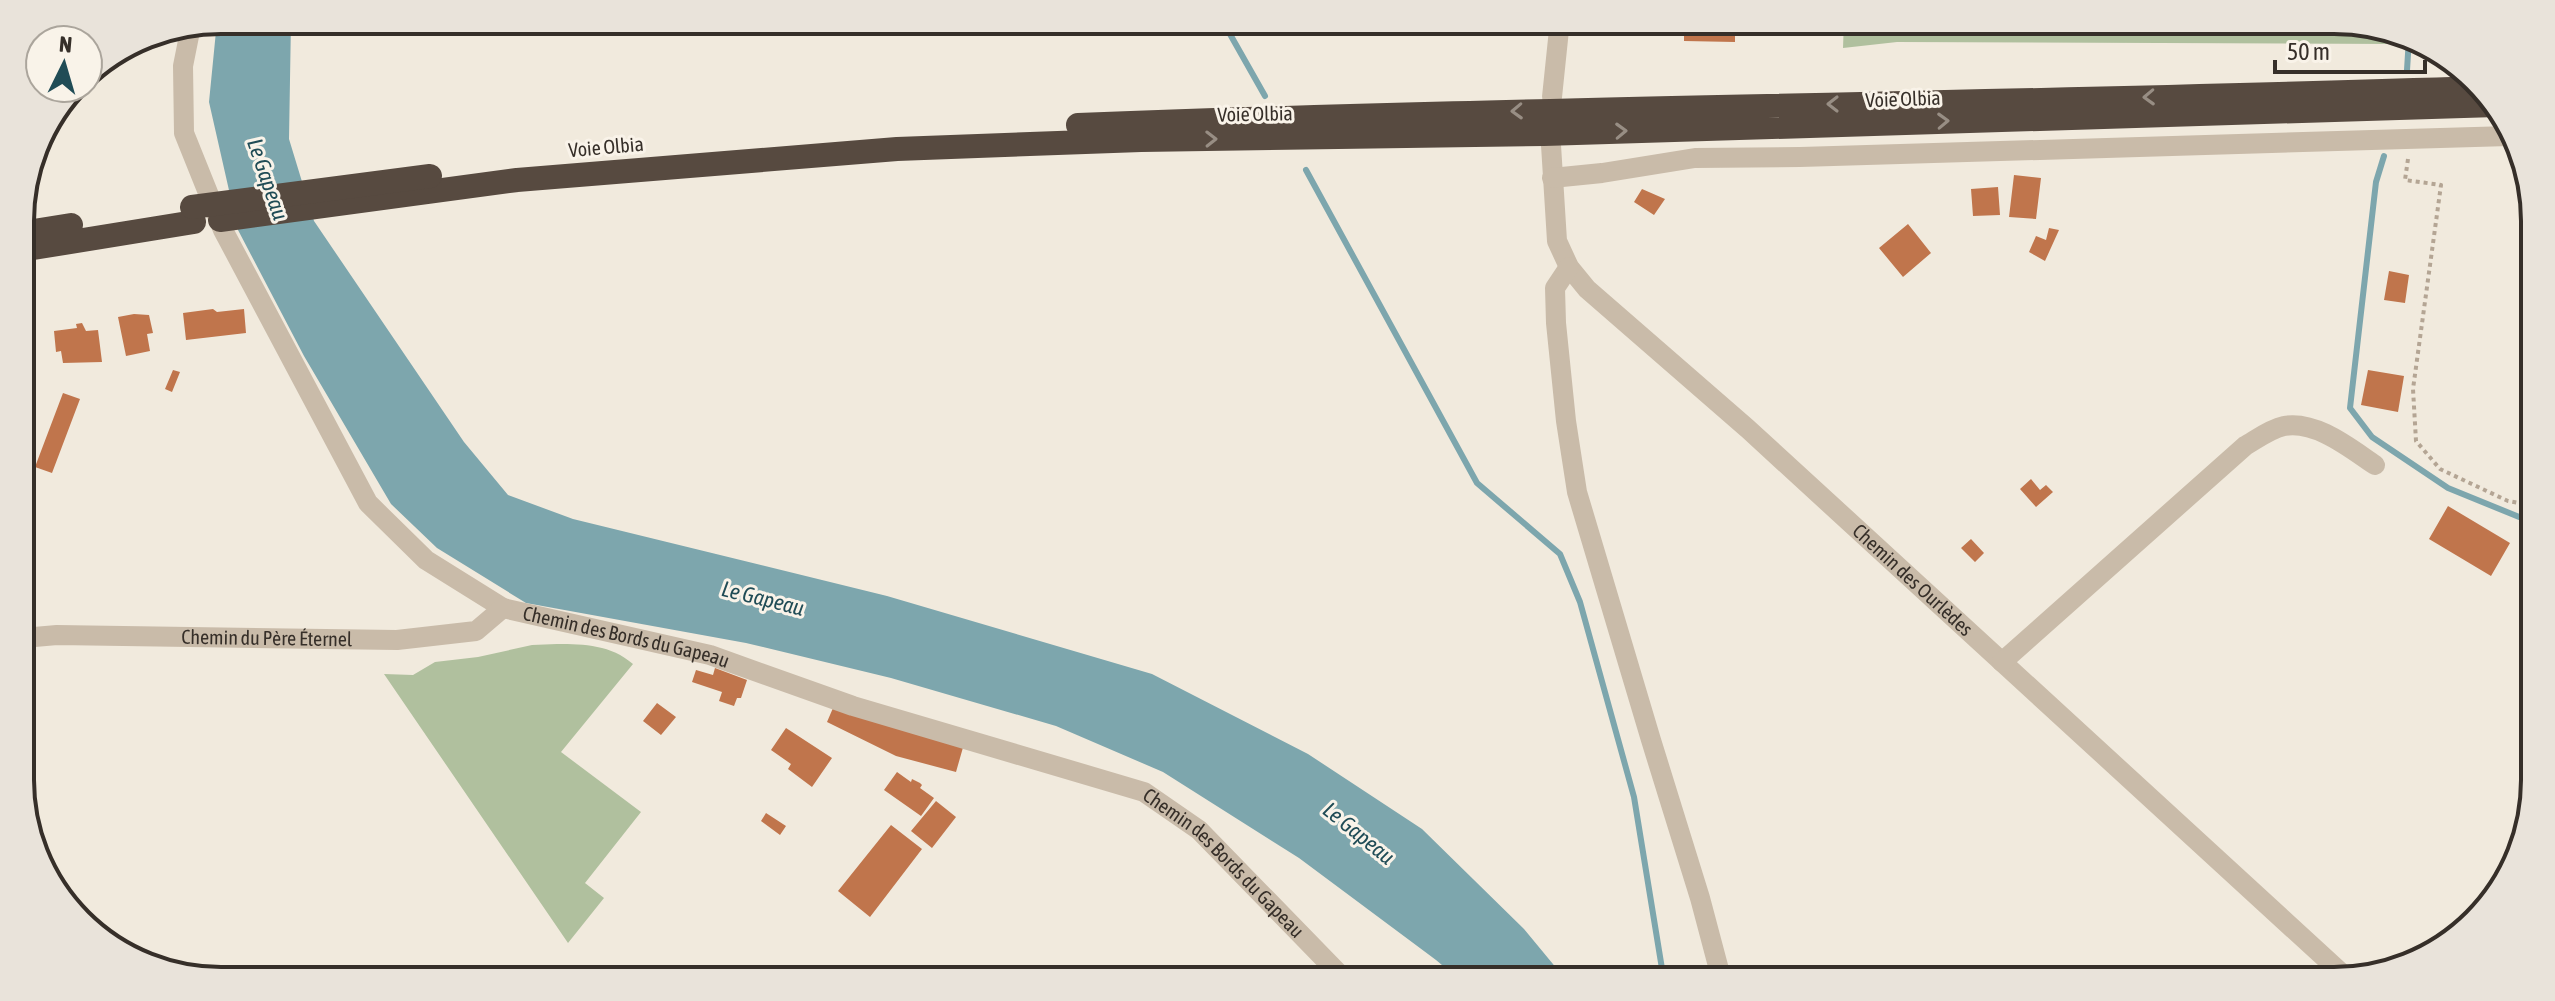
<svg xmlns="http://www.w3.org/2000/svg" width="2555" height="1001" font-family="'Asap Condensed',sans-serif">
	<style>
		.green { fill: #b0c09e }
		.water { fill: #7da6ad }
		.lines { fill: none; stroke-linecap: round; stroke-linejoin: round }
		.stream { stroke: #7da6ad; stroke-width: 6 }
		.building { fill: #c0754c }
		.path { stroke: #b4a594; stroke-width: 4; stroke-dasharray: 4 4; stroke-linecap: butt }
		.minor { stroke: #c9bba9; stroke-width: 20 }
		.highway { stroke: #574a40; stroke-width: 24 }
		.highway-bridge { stroke: #574a40; stroke-width: 24 }
		.oneway { stroke: #988e84 }
		.labels { text-anchor: middle; stroke-width: 6; stroke-linejoin: round; paint-order: stroke }
		.street-label { font-size: 20px; fill: #362f29; stroke: #f9f3e9 }
		.water-label { font-size: 22px; font-style: italic; fill: #204c56; stroke: #f9f3e9 }
		.rim { fill: none; stroke: #362f29; stroke-width: 4 }
	</style>
	<rect width="100%" height="100%" fill="#f1eadd"/>
	<path class="green" d="M1844,20H2334L2392,30L2393,44L1897,42L1843,48Z
		M557,644C585,644 611,645 633,664L561,752L641,812L585,883L604,898L568,943L384,674L413,675L435,662L478,657L532,645Z"/>
	<path class="water" d="M291,20L289,139L314,221L464,442L508,495L573,519L887,596L1152,674L1308,754L1422,829L1524,929L1567,981H1461L1436,960L1299,858L1163,772L1056,726L891,678L746,643L526,603L437,548L391,504L304,356L238,230L209,102L217,21Z"/>
	<g class="lines">
		<path class="stream" d="M1222,20L1265,96
			M2407,70L2409,38
			M2384,156L2376,182L2350,408L2372,437L2448,488L2529,521
			M1306,170L1477,483L1560,554L1580,602L1634,797L1664,981"/>
	</g>
	<path class="building" d="M1684,20H1735V42L1684,41Z
		M1752,20H1764V36H1752Z
		M2014,175L2041,178L2036,219L2009,217Z
		M1998,187L2000,215L1973,216L1971,189Z
		M1642,189L1665,199L1654,215L1634,202Z
		M1908,224L1931,253L1903,277L1879,248Z
		M2049,228L2059,230L2045,261L2029,252L2036,236L2046,240Z
		M2389,271L2409,275L2405,303L2384,300Z
		M213,309L217,312L244,309L246,333L186,340L183,313Z
		M134,314L149,315L153,333L147,334L150,351L126,356L118,317Z
		M82,323L86,331L98,330L102,362L63,363L61,351L56,352L54,331L77,328L76,324Z
		M173,370L180,372L172,392L165,389Z
		M2368,370L2404,376L2398,412L2361,405Z
		M63,393L80,399L52,473L35,467Z
		M2031,479L2040,490L2046,485L2053,492L2036,507L2020,489Z
		M2448,506L2510,543L2491,576L2429,539Z
		M1971,539L1984,553L1975,562L1961,548Z
		M715,668L747,680L741,698H737L734,706L719,701L722,692L692,682L696,670L713,675Z
		M657,703L676,717L661,735L643,721Z
		M833,708L964,744L956,772L896,756L827,722Z
		M786,728L832,758L812,787L788,769L791,764L771,750Z
		M897,772L911,782L912,779L920,783L922,785L920,788L934,798L921,816L884,790Z
		M936,801L956,817L932,848L911,831Z
		M766,813L786,826L780,835L761,821Z
		M891,825L922,849L870,917L838,891Z"/>
	<g class="lines">
		<path class="path" d="M2408,159L2405,180L2441,185L2413,389L2416,441L2440,469L2508,501L2529,505"/>
		<g class="minor">
			<path id="s1" d="M191,26L183,66L184,133L223,230L368,503L426,560L503,608L710,655L853,706L1144,792L1199,830L1346,981"/>
			<path d="M1552,97L1560,20"/>
			<path id="s2" d="M1551,145L1557,241L1569,267L1587,289L1748,429L2349,980"/>
			<path d="M1552,178L1602,173L1695,158L1800,157L2509,136"/>
			<path d="M1569,267L1555,288L1556,323L1566,421L1577,492L1651,740L1700,898L1722,981"/>
			<path id="s3" d="M23,638L57,635L397,640L476,631L503,608"/>
			<path d="M2002,662L2245,446C2257,439 2270,429 2284,426C2316,420 2351,449 2375,465"/>
		</g>
		<path class="highway" d="M1078,125C1545,107 2012,104 2479,88
			M220,220L517,180L897,149L1141,140L1544,134L2496,105
			M21,233L71,225
			M21,250L194,222"/>
		<path class="highway-bridge" d="M192,207L430,176"/>
	</g>
	<defs><path id="oneway-chevron" d="M-2-3.5L2.5 0L-2 3.5" fill="none" stroke-width="1.6" stroke-linecap="round" stroke-linejoin="round" transform="scale(2)"/></defs>
	<g class="oneway">
		<use href="#oneway-chevron" transform="translate(2149 97) rotate(178)"/>
		<use href="#oneway-chevron" transform="translate(1833 104) rotate(180)"/>
		<use href="#oneway-chevron" transform="translate(1517 111) rotate(178)"/>
		<use href="#oneway-chevron" transform="translate(1943 121) rotate(-2)"/>
		<use href="#oneway-chevron" transform="translate(1621 131) rotate(-2)"/>
		<use href="#oneway-chevron" transform="translate(1211 139) rotate(-1)"/>
	</g>
	<g class="labels">
		<g class="street-label">
			<text transform="translate(1903 99) rotate(-2)" y="7">Voie Olbia</text>
			<text transform="translate(1255 114) rotate(-1)" y="7">Voie Olbia</text>
			<text transform="translate(606 147) rotate(-5)" y="7">Voie Olbia</text>
			<text dy="7" stroke="none"><textPath href="#s2" startOffset="590">Chemin des Ourlèdes</textPath></text>
			<text dy="7" stroke="none"><textPath href="#s3" startOffset="244">Chemin du Père Éternel</textPath></text>
			<text dy="7" stroke="none"><textPath href="#s1" startOffset="820">Chemin des Bords du Gapeau</textPath></text>
			<text dy="7" stroke="none"><textPath href="#s1" startOffset="1468">Chemin des Bords du Gapeau</textPath></text>
		</g>
		<g class="water-label">
			<text transform="translate(268 179) rotate(71)" y="8">Le Gapeau</text>
			<text transform="translate(763 598) rotate(14)" y="8">Le Gapeau</text>
			<text transform="translate(1359 833) rotate(39)" y="8">Le Gapeau</text>
		</g>
	</g>
	<path d="M0 0H2555V1001H0ZM221 34H2334A187 187 0 0 1 2521 221V780A187 187 0 0 1 2334 967H221A187 187 0 0 1 34 780V221A187 187 0 0 1 221 34Z" fill="#e9e3da" fill-rule="evenodd"/>
	<path class="rim" d="M221 34H2334A187 187 0 0 1 2521 221V780A187 187 0 0 1 2334 967H221A187 187 0 0 1 34 780V221A187 187 0 0 1 221 34Z"/>
	<g transform="translate(64 64) rotate(5)"><circle r="38" fill="#f9f3e9" stroke="#aba59c" stroke-width="2"/>
	<path d="M0-6L14 30L0 20L-14 30Z" fill="#204c56"/>
	<text y="-12" font-size="22" font-weight="bold" text-anchor="middle" fill="#362f29">N</text>
	</g>
	<path d="M2275 60v12h150v-12" fill="none" stroke="#362f29" stroke-width="4"/>
	<text x="2287" y="60" font-size="24" fill="#362f29" stroke="#f9f3e9" stroke-width="6" paint-order="stroke">50 m</text>
</svg>
